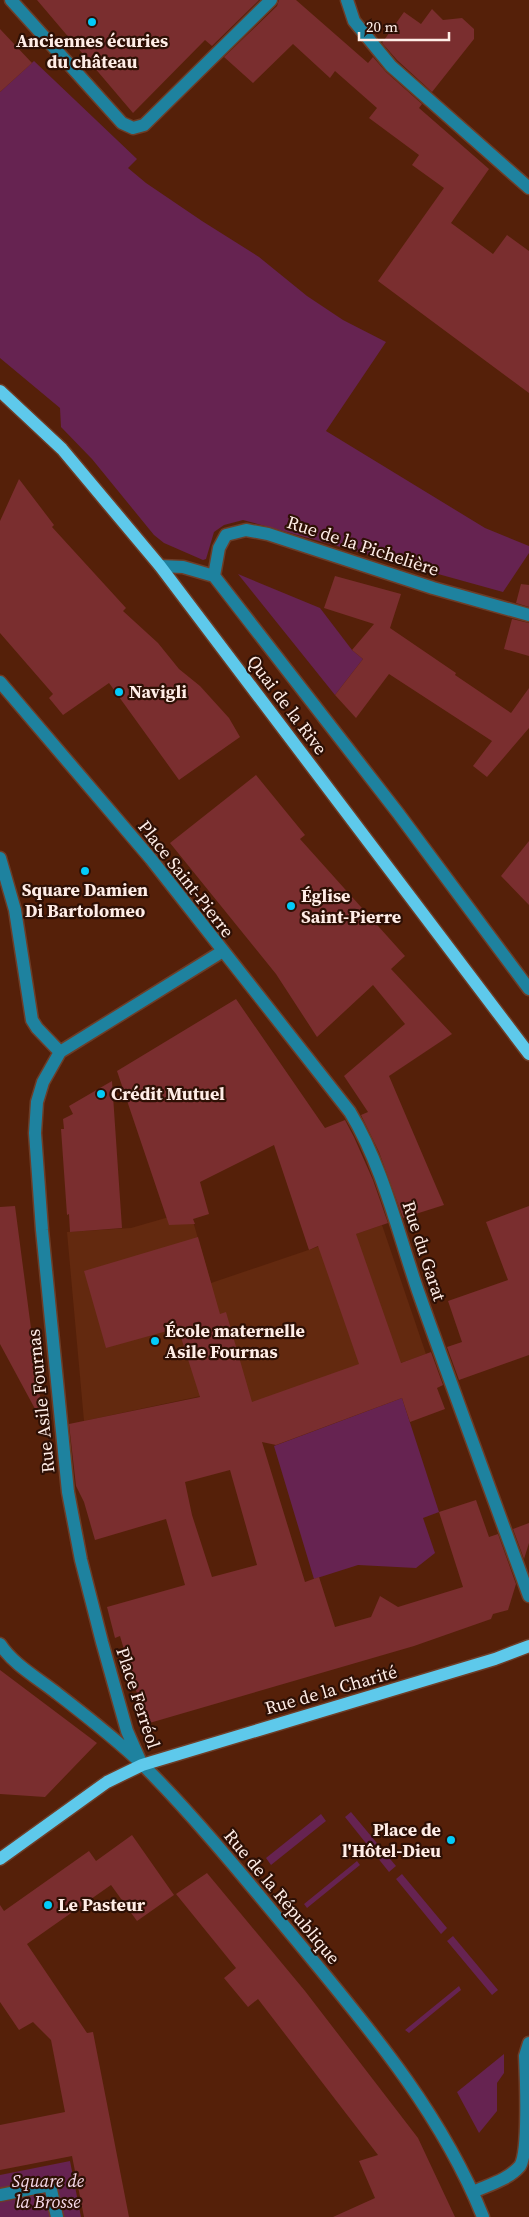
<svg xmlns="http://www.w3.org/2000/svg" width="529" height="2217" font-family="'Source Serif 4',serif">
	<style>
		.built { fill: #63290f }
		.green { fill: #662351 }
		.building { fill: #7a2e2f; fill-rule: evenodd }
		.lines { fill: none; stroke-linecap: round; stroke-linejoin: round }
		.minor-casing { stroke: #6d3d28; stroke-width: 15 }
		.major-casing { stroke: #6d3d28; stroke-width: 15 }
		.minor { stroke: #1e829f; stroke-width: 12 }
		.major { stroke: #5ec9eb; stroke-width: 12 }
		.poi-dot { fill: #02cbf9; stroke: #2e1005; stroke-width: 2 }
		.labels { text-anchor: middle; stroke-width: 4.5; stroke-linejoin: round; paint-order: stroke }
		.poi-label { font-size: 18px; font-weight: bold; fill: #ffede7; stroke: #2e1005; text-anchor: start }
		.street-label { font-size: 18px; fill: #ffede7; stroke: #2e1005 }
		.park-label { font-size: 18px; font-style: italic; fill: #f5d9e9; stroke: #2e1005 }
	</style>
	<rect width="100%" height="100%" fill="#552009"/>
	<path class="built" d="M190,1211L211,1283L382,1225L426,1354L253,1416L243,1387L84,1421L67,1232L131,1228Z"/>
	<path class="green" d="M34,61L137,159L128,168L146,183L202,221L259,257L307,296L343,320L386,342L326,431L485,528L529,546V553L503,592L243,520L224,525L214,532L206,559L203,560L164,543L154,535L92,459L61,427L60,408L0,358V92Z
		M238,574L320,608L352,650L363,659L335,695Z
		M402,1398L439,1512L423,1518L435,1553L416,1568L358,1565L314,1579L274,1446Z
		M351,1812L396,1866L389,1872L345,1817Z
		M321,1814L326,1821L271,1865L266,1858Z
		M357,1861L360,1865L307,1908L304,1904Z
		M402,1874L447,1928L441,1934L396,1879Z
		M453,1936L498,1990L492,1995L447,1941Z
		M459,1986L461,1990L409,2033L405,2030Z
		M504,2054V2073L497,2083V2111L479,2133L457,2092Z
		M70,2161L81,2217H0V2175Z"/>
	<path class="building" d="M37,0H259L212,46L205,40L133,113Z
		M279,0H296L368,63L373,57L386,72L422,104L419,108L489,169L451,223L493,254L507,235L529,251V393L378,281L444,188L412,165L419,155L369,118L377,108L335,71L330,78L293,44L253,83L224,57L277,6Z
		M432,9L443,20L462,18L474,29V39L432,92L397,60L382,43L404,12L421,24Z
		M0,29L32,63L0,92Z
		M19,479L54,525L52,527L126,608L123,611L158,643L179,669L200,686L229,718L240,737L179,780L109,683L63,715L49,698L53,694L0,633V521Z
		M335,576L401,594L390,628L456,673L455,675L511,713L529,688V728L487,777L473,766L492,741L389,674L356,718L335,695L363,659L352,650L374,624L324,608Z
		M521,584L529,585V607L516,603Z
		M512,619L529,623V656L504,649Z
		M256,775L305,835L300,839L405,956L391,969L452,1034L389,1076L444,1205L403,1218L379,1152L361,1115L368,1112L344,1076L405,1024L373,985L317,1037L276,974L170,843Z
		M529,841V905L501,876Z
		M236,999L325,1128L345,1120L354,1137L373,1180L388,1223L356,1234L401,1363L431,1352L443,1385L437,1388L445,1409L410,1422L402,1398L276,1445L262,1442L305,1582L319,1577L335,1627L371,1617L380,1596L398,1607L463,1587L439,1512L476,1500L489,1537L498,1534L516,1584L508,1610L493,1614L491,1619L414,1646L146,1724L120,1636L115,1638L107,1607L185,1585L166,1519L95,1540L84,1502L76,1486L69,1424L200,1397L178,1328L106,1348L84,1271L198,1237L220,1314L226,1312L252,1402L359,1364L318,1246L309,1250L274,1145L200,1182L209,1214L193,1219L195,1224L169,1225L117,1071ZM230,1470L257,1565L212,1577L192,1515L185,1482Z
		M112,1081L122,1228L70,1232L69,1214L67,1215L61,1129H64L63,1119L73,1114L69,1106Z
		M15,1206L43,1420H41L0,1344V1207Z
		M529,1206V1355L459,1380L447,1347L462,1342L448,1301L508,1280L486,1222Z
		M529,1523V1543L524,1559L513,1529Z
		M0,1670L97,1743L45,1797L0,1794Z
		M132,1835L174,1895L137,1921L111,1885L27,1944L87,2033L93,2032L129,2217H84L72,2156L0,2170V2125L65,2112L51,2040L33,2022L19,2030L0,2002V1905L4,1911L89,1851L96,1861Z
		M207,1873L305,1991L418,2138L455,2217H333L375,2198L359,2161L378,2155L258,1999L248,2007L224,1978L236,1968L176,1894Z"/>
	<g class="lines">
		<g class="minor-casing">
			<path id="minor" d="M11,0L122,123L133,128L144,125L271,0
				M347,0L354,21L391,66L529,188
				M160,566L183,567L214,576L398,813L529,989
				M214,576L219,548L226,535L246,530L268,534L433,588L529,615
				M0,682L151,859L350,1112C383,1167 397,1230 418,1291C454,1393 492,1494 529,1596
				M0,858L15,910L32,1020L37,1028L60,1052
				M0,1644C13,1664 36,1677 54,1691C85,1715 115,1738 142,1764C197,1819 247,1881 297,1941C368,2027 441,2112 483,2217
				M142,1765L127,1731L102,1642L81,1560L68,1492L42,1230L35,1133L37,1102L43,1082L60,1052L223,951
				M473,2192C488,2185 508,2180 520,2166C529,2152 526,2078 525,2056L529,2043
				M0,2195L50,2185L57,2217"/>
		</g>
		<g class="major-casing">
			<path id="major" d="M0,391L62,449L160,566L529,1054
				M0,1859L107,1782L142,1765L495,1659L529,1646"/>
		</g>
		<use href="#minor" class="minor"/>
		<use href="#major" class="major"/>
	</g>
	<g class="poi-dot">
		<circle cx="92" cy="22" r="5"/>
		<circle cx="119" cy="692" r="5"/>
		<circle cx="85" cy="871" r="5"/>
		<circle cx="291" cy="906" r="5"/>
		<circle cx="101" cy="1094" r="5"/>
		<circle cx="155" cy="1341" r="5"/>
		<circle cx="451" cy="1840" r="5"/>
		<circle cx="48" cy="1905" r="5"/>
	</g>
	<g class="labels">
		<g class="poi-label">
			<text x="92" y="47" text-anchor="middle">Anciennes écuries<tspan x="92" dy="21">du château</tspan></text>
			<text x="129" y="698">Navigli</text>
			<text x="85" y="896" text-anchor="middle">Square Damien<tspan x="85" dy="21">Di Bartolomeo</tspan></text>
			<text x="301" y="902">Église<tspan x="301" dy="21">Saint-Pierre</tspan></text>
			<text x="111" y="1100">Crédit Mutuel</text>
			<text x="165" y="1337">École maternelle<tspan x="165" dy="21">Asile Fournas</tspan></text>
			<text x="441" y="1836" text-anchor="end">Place de<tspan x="441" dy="21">l'Hôtel-Dieu</tspan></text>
			<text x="58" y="1911">Le Pasteur</text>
		</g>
		<g class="street-label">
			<text transform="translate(363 546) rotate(18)" y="6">Rue de la Pichelière</text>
			<text transform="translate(287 705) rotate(53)" y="6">Quai de la Rive</text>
			<text transform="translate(186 879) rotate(52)" y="6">Place Saint-Pierre</text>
			<text transform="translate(424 1251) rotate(72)" y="6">Rue du Garat</text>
			<text transform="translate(41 1401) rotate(-96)" y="6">Rue Asile Fournas</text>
			<text transform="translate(331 1690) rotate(-16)" y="6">Rue de la Charité</text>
			<text transform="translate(138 1698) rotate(72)" y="6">Place Ferréol</text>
			<text transform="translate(282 1897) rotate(50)" y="6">Rue de la République</text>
		</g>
		<g class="park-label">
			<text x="48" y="2187">Square de<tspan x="48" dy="21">la Brosse</tspan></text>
		</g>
	</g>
	<path d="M359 32v8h90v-8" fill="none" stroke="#ffede7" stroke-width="2.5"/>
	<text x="366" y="32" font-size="15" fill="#ffede7" stroke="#2e1005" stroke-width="4" paint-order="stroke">20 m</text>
</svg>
